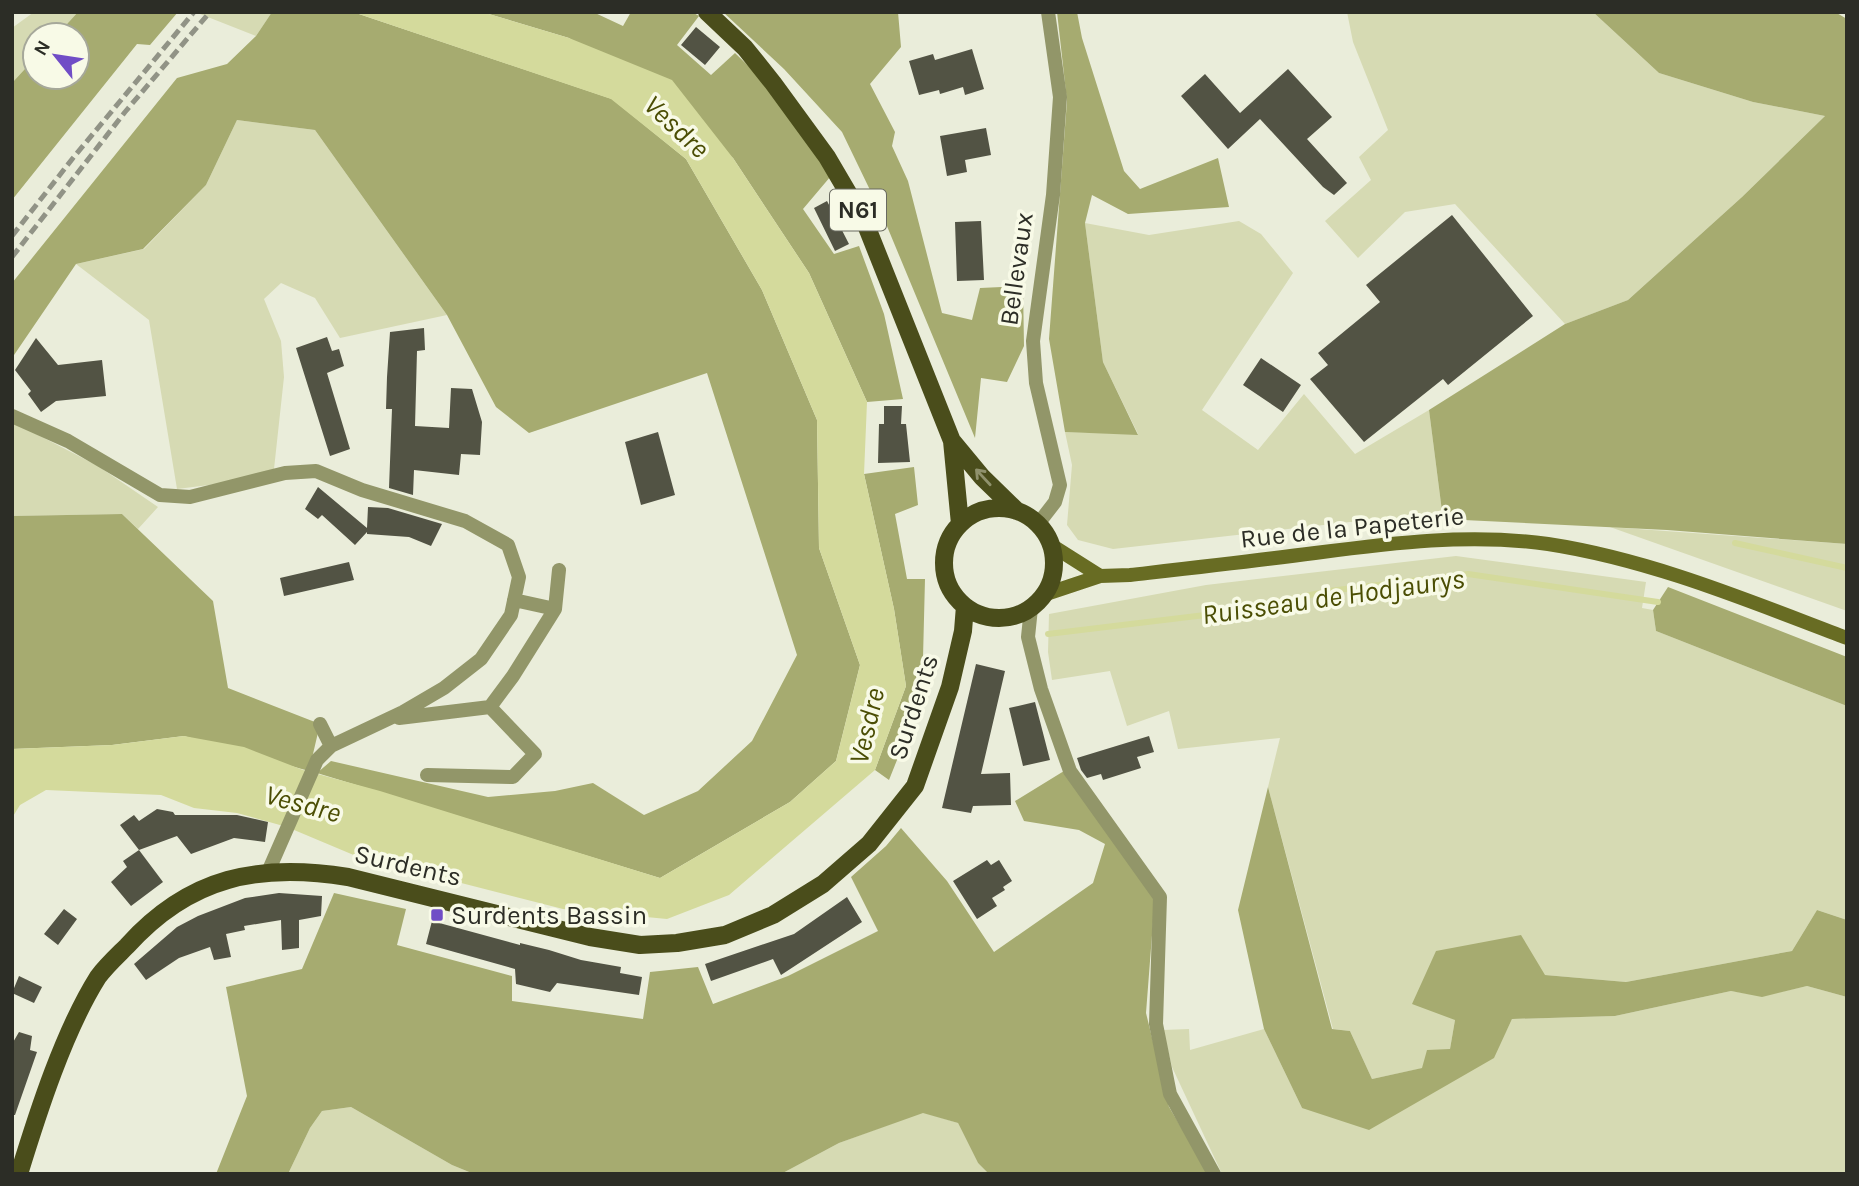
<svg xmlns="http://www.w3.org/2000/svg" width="1859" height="1186" font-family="Karla,sans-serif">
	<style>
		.green { fill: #d6dab3 }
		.forest { fill: #a6ab70 }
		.water { fill: #d4da9c }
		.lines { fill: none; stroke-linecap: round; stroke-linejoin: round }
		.stream { stroke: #d4da9c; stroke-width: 6 }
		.building { fill: #525344 }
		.minor { stroke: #929669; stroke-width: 14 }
		.secondary { stroke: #686c23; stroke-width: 14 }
		.primary { stroke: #4a4d1b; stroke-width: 18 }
		.rail { stroke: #919386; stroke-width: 5; stroke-dasharray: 10 5; stroke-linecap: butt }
		.oneway { stroke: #90926d }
		.poi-dot { fill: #704dc6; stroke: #f8fae7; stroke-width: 2.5 }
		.labels { text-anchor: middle; stroke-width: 7; stroke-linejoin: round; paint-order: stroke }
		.shield { fill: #f8fae7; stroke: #696a60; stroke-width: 2 }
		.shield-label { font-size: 24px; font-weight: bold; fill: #2c2d26 }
		.street-label { font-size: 26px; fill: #2c2d26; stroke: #f8fae7 }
		.poi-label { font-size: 26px; fill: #2c2d26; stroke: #f8fae7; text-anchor: start }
		.water-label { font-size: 28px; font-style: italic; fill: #4b4e04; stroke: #f8fae7 }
	</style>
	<rect width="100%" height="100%" fill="#eaedda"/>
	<path class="green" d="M34,12H78L57,35H35V58L12,83V28Z
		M195,12H272L256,36Z
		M1347,12H1593L1659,73L1753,102L1825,116L1742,197L1628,300L1565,324L1455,204L1405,212L1358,258L1325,221L1371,180L1359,157L1388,130L1353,42Z
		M237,120L315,130L447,315L340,338L315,298L281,283L264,299L281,341L284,377L274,469L225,483L177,489L149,320L76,264L144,249L206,185Z
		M1239,221L1261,234L1293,273L1202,410L1258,450L1304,394L1355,454L1429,410L1443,519L1350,522L1113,549L1078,540L1067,525L1072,465L1065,432L1138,434L1103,362L1085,223L1149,235Z
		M12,424H17L98,466L158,507L138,529L122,514L12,516Z
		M1610,527L1847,544V611Z
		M1456,556L1646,582L1642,608L1653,610L1656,631L1847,706V920L1817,910L1792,951L1626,982L1545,975L1455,1020L1450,1049L1423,1068L1372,1079L1350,1031L1333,1029L1268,787L1280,738L1178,749L1169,711L1127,726L1110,671L1052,680L1048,652L1049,614L1206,585Z
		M1807,986L1847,997V1174H1222L1172,1067L1163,1030L1189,1029L1190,1050L1264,1029L1302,1108L1493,1058L1512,1019L1615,1016L1731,991L1762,996Z
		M351,1107L452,1165L474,1174H288L310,1128L322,1111Z
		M923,1112L958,1123L978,1163L989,1174H781L839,1143Z"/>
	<path class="forest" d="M78,12H178L150,45L137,44L12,200V83L35,58V77H77V35H57Z
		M272,12H353L612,99L686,159L762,290L817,420L819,548L860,665L836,761L790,802L660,878L317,773L331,761L488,797L555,791L593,783L644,815L698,791L752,741L797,655L707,373L529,433L496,407L447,315L315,130L237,120L206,185L143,249L76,264L12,358V283L177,78L227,64L256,36Z
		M482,12H593L623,26L631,12H692L699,16L677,45L711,75L735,53L803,119L836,170L803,209L834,254L859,246L884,314L903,399L867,402L809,273L733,158L569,38Z
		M723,12H898L901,47L870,84L895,132L892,146L908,181L942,313L972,320L980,288L1023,286L1024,346L1007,382L981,378L975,438L884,219L842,132L784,69Z
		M1057,12H1077L1082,38L1124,171L1140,189L1218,158L1229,207L1128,214L1092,195L1085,223L1103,362L1138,435L1065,432L1049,339L1067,101Z
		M1593,12H1835L1847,19V544L1667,530L1443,519L1429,410L1565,324L1628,300L1742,197L1825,116L1753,102L1659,73Z
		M914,467L918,505L895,514L907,579H925L923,658L915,715L889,780L875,770L906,686L894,609L864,474Z
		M122,514L213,601L228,688L320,724L309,771L184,736L112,745L12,749V516Z
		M1668,587L1847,657V706L1656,631L1653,610Z
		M1064,771L1155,896L1146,1013L1169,1107L1209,1174H989L978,1163L958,1123L923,1113L839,1143L781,1174H474L452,1165L351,1107L322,1111L310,1128L288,1174H216L247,1096L226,987L302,969L334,893L406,909L397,945L512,976V1001L643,1019L650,972L698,967L713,1004L788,976L878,931L851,877L886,846L901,828L947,881L994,952L1093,883L1105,844L1079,830L1024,821L1015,801Z
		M1268,787L1332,1029L1350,1031L1372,1079L1422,1068L1427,1050L1450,1049L1455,1020L1412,1004L1436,951L1521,935L1545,975L1626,982L1792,951L1817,910L1847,920V997L1807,986L1762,997L1731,991L1615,1016L1512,1019L1494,1058L1369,1130L1302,1108L1264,1029L1238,910Z"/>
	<path class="water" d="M353,12H482L569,38L672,80L733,158L809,273L867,402L864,474L894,609L906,686L875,770L729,895L667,919L563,909L356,856L287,827L237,813L194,808L161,795L46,790L20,805L12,818V749L112,745L184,736L244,747L303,770L380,791L660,878L790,802L836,761L860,665L819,548L817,420L762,290L686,159L611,99Z"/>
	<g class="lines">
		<path class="stream" d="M1735,543L1847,568
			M1048,634L1230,612L1329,591L1468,574L1658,602"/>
	</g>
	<path class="building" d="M696,27L720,47L705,65L681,45Z
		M972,49L984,89L965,95L963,87L940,94L939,90L919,95L909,61L933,54L935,60Z
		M1288,69L1332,117L1307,139L1347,183L1334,195L1323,187L1260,119L1228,149L1181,96L1205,74L1240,113Z
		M986,128L991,155L965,160L967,172L947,176L940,136Z
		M827,201L849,244L835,251L814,208Z
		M1452,215L1533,316L1448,385L1443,379L1364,442L1310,379L1328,365L1318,353L1380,302L1366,285Z
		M981,221L984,280L957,281L955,222Z
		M424,328L425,350L417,351L415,426L449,428L451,388L472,389L482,422L480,455L461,454L459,475L414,470L413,495L389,488L392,409H386L387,377L390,332Z
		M327,337L332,351L339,349L344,366L327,373L350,449L330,456L296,348Z
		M36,338L58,365L102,360L106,396L56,401L41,412L28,394L31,391L15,370Z
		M1261,358L1301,385L1283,412L1243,385Z
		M884,406H902L901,424H906L910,462L878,463L879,424H884Z
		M658,432L675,495L641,505L625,442Z
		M318,487L367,528L368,507L388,508L442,524L431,546L409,537L367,534V532L355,545L322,515L318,519L305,509Z
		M349,562L354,580L284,596L280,578Z
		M976,664L1005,671L981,774L1010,773L1011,805L973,806L971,813L942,808Z
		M1035,702L1050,760L1023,766L1009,708Z
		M1149,736L1154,752L1137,757L1141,768L1103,780L1101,774L1087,778L1081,770L1077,758Z
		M157,809L173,812L175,815H237L268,822L265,842L234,838L191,854L177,836L139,850L120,825L134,815L139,821Z
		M139,850L163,882L131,906L111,882L127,867L123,861Z
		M987,860L991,865L999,860L1012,881L1003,887L1005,890L992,898L997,906L977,919L953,881Z
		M279,893L322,896L321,916L299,920V948L282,950L281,920L244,926L245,930L226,934L231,957L214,960L210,947L179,958L146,980L134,964L177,927L198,916L245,898Z
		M847,897L862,922L781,975L773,959L711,981L705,964L794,934Z
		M64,909L77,919L58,945L44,934Z
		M432,921L520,945V943L549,950L581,960L621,967L620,973L642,977L639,995L557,983L550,992L516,984L515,969L426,944Z
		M19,976L42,987L34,1003L12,993Z
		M19,1032L32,1036L30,1050L37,1052L15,1115H12V1044Z"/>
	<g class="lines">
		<path class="minor" d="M12,416L68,441L160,495L190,497L285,473L316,471L362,490L465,521L508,545L519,577L511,615L481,659L444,688L403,712L331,746L317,760L268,872
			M1038,524L1055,502L1060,485L1036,383L1033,341L1053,195L1060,97L1048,12
			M514,600L555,609
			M1031,608L1028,637L1041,689L1070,771L1160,897L1156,1024L1170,1094L1214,1174
			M490,707L513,676L555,609L559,570
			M399,718L490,707L535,754L513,777L427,775
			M320,724L331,746"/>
		<path class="secondary" d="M1051,545L1100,576
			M1043,595L1100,576L1130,575C1191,568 1253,561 1315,553C1392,543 1469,533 1548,544C1652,560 1749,601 1847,638"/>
		<path class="primary" d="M707,12L745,48L773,83L827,157L864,220L952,441L960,524
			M953,442L982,477L1017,511
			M944 563a55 55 0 1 1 110 0a55 55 0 1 1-110 0Z
			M19,1174C38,1112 64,1031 98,977C106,966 117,956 127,946C190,876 259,863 348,877L590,937L640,945L677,943L725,935L773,915L823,884L869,844L915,786L950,687L963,631L965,606"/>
		<path class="rail" d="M12,236L73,158L194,12
			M12,257L125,112L210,12"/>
	</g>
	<defs><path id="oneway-shaft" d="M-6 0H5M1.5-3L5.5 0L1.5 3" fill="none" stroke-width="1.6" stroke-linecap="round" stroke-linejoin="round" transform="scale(1.75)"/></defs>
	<use class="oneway" href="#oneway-shaft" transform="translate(983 477) rotate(-133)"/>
	<rect class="poi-dot" x="430" y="908" width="14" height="14" rx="3.5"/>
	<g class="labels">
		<rect class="shield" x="830" y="189.5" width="56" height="41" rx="5"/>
		<g class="shield-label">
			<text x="858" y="218">N61</text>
		</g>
		<g class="street-label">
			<text transform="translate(1016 269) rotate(-82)" y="9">Bellevaux</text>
			<text transform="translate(1352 527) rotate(-6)" y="9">Rue de la Papeterie</text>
			<text transform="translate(913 707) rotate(-72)" y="9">Surdents</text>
			<text transform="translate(408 865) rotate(13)" y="9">Surdents</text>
		</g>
		<g class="poi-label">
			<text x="451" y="924">Surdents Bassin</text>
		</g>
		<g class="water-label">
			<text transform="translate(677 126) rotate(43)" y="10">Vesdre</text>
			<text transform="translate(1333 596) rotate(-8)" y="10">Ruisseau de Hodjaurys</text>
			<text transform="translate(866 726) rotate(-77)" y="10">Vesdre</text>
			<text transform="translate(303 803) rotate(15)" y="10">Vesdre</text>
		</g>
	</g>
	<rect width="1859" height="1186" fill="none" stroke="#2c2d26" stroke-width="28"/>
	<g transform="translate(56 56) rotate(300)"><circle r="33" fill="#f8fae7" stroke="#a6a89a" stroke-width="2"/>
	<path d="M0-5L12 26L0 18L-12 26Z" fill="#704dc6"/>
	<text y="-10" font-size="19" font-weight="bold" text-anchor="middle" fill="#2c2d26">N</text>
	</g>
</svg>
